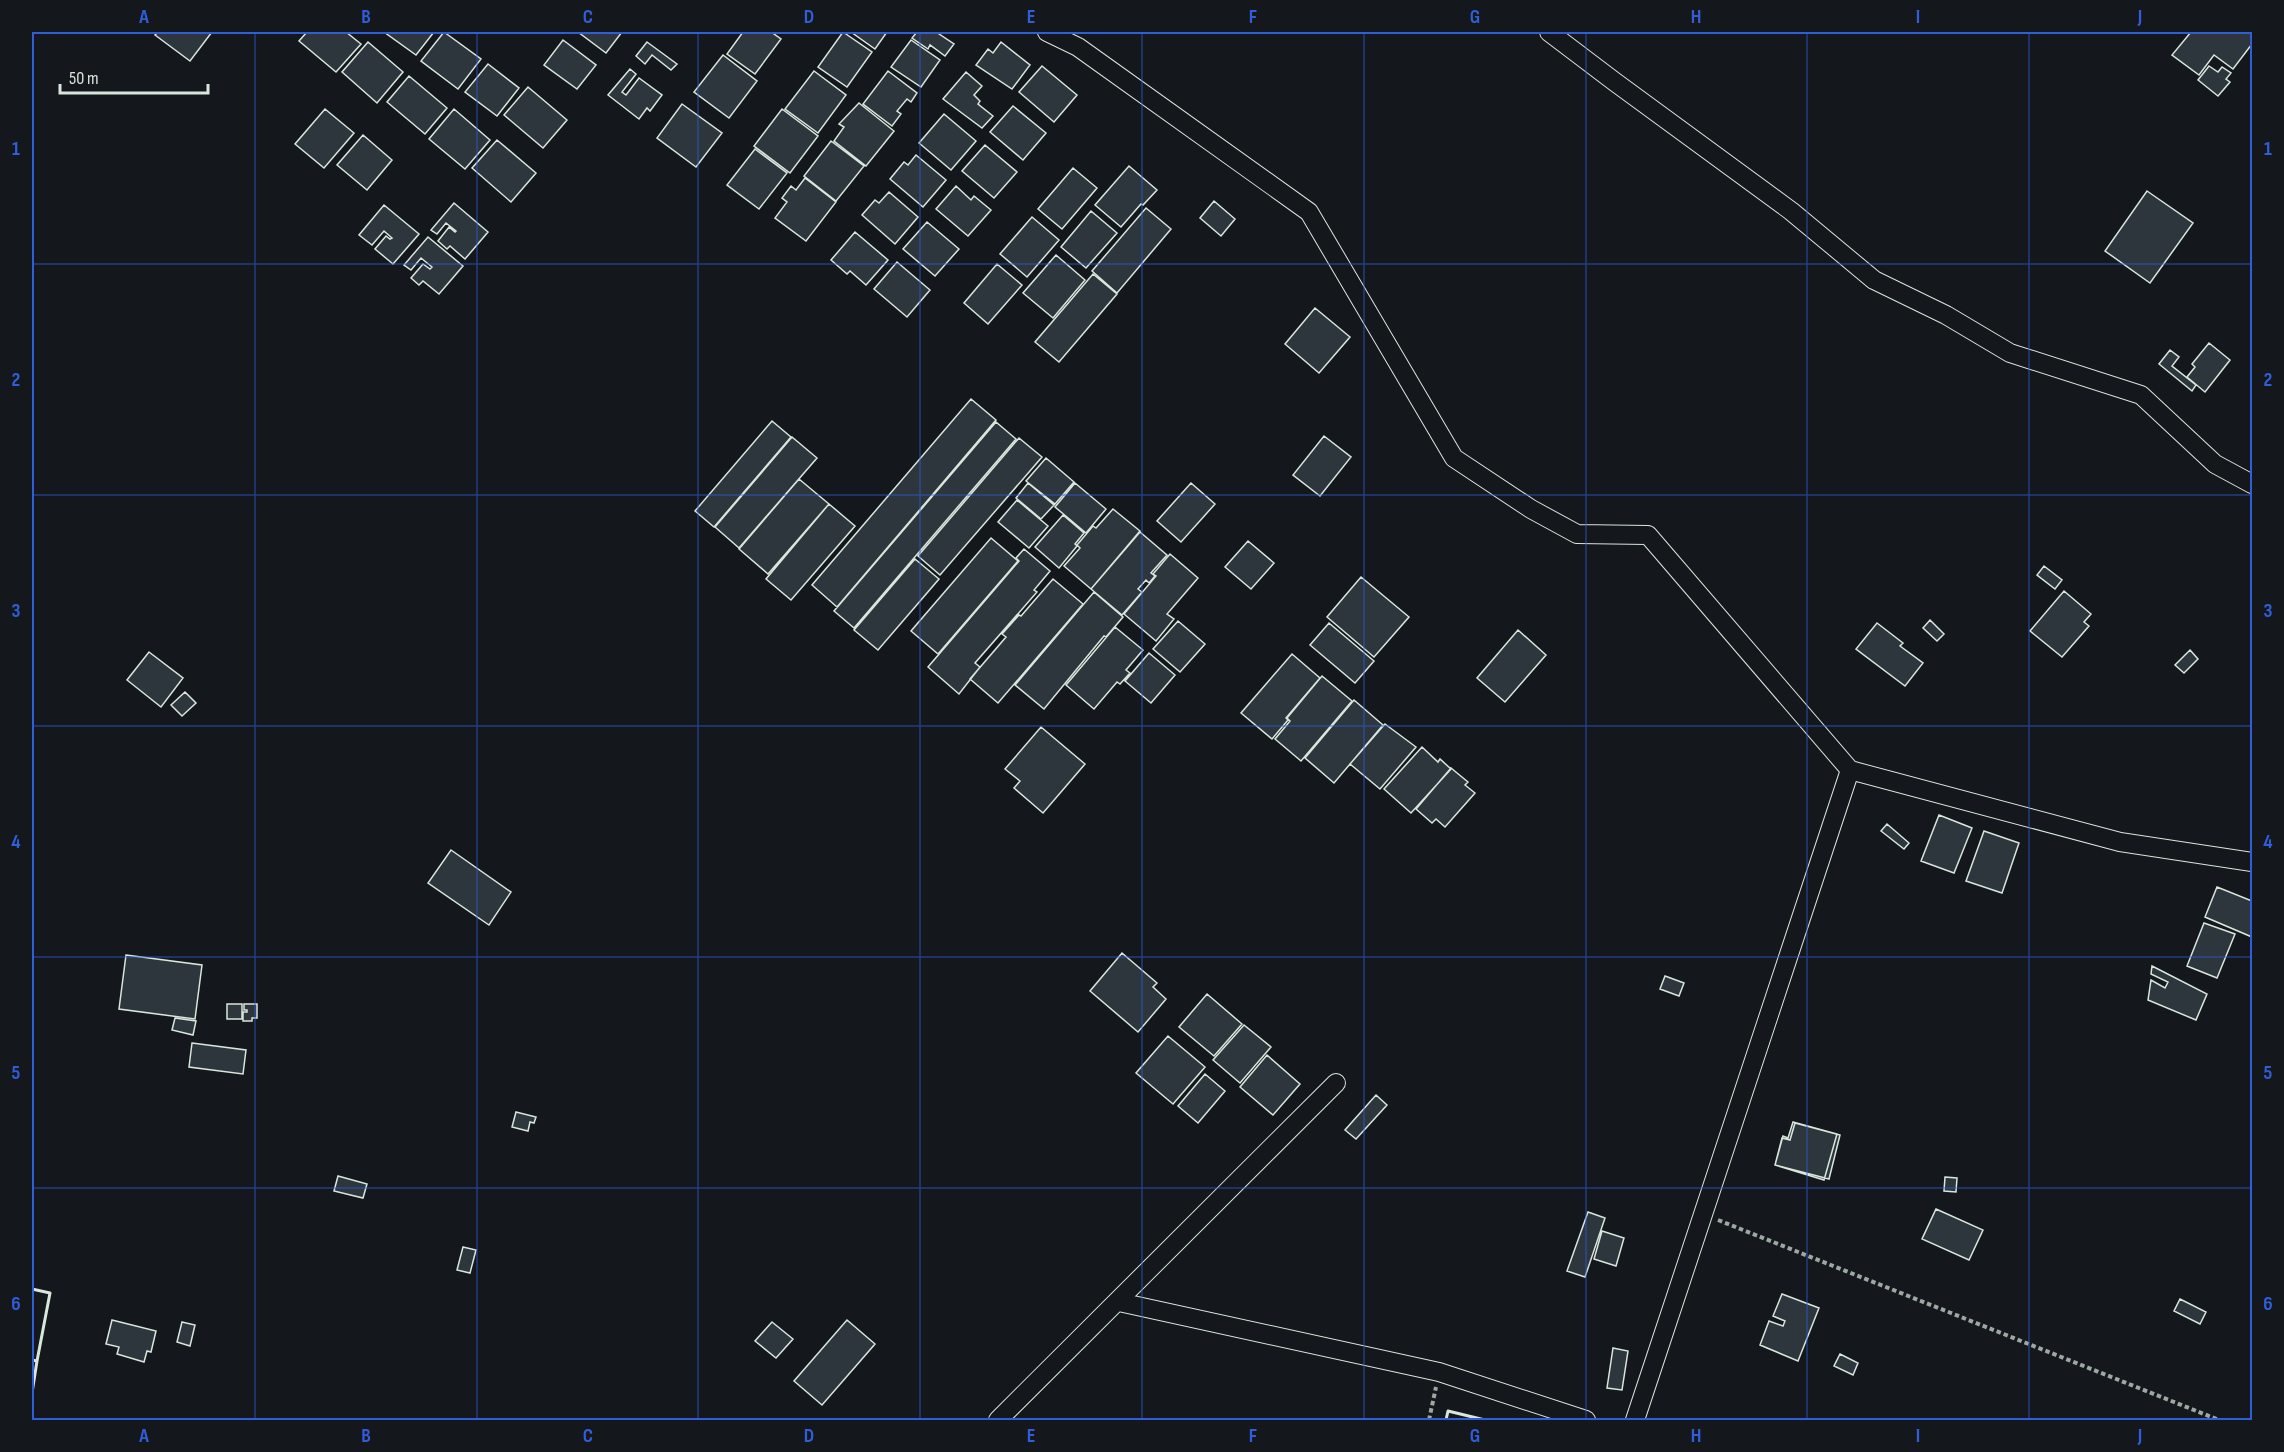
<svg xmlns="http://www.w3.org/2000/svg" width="2284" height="1452" font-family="'Sofia Sans Condensed',sans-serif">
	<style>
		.building { fill: #2c363c; stroke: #d8e6dc; stroke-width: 1.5 }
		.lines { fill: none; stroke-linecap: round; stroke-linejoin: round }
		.street-casing { stroke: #d8e6dc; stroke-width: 20 }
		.path { stroke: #9da8a2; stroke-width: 4; stroke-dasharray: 4.5 3; stroke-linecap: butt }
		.street { stroke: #14181c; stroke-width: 18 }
		.wall { stroke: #d8e6dc; stroke-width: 3 }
		.grid { fill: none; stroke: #305dd8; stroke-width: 1.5; stroke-opacity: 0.55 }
		.neatline { fill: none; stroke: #305dd8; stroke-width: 2 }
		.grid-label { font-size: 20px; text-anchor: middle; font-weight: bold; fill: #305dd8 }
	</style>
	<rect width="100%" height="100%" fill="#14181c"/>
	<path class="building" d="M158,32H212L190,61L155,35Z
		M307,32H346L361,44L336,72L299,41Z
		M384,32H434L416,55Z
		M444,32L481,59L458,89L421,61Z
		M578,32H622L606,53Z
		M743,32H771L781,39L755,74L727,54Z
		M843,32L872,52L847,87L818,67Z
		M851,32H887L875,49Z
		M917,32H936L954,44L945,56L930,45L928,49L912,38Z
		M2191,32H2252V44L2233,69L2214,55L2199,75L2172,55Z
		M563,40L596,65L577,89L544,65Z
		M911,40L940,60L921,87L891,67Z
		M368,42L403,72L377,103L342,72Z
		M647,42L677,64L671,70L652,55L645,64L636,56Z
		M1001,42L1030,65L1012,89L976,65L988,49L993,53Z
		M723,55L757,81L729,118L694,92Z
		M488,64L519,88L497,116L465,92Z
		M1042,66L1077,95L1054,122L1019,92Z
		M2209,66L2218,72L2222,67L2231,73L2226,79L2230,82L2218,96L2198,80Z
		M630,69L636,74L622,92L626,95L639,78L662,95L650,111L647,108L639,119L608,95Z
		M814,71L846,95L818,133L785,109Z
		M888,71L917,93L911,102L907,99L897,111L901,114L892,126L863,104Z
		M966,72L982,86L974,95L980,101L978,104L993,116L982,128L943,99Z
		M409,76L447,108L425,134L387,102Z
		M528,87L567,120L543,148L504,115Z
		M859,103L894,131L866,166L834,141L844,127L839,124Z
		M682,104L722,133L696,167L657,138Z
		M1013,106L1046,133L1023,160L990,132Z
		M325,109L354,133L324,168L295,144Z
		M454,109L490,140L465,169L429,139Z
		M782,109L818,136L790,173L754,146Z
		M944,114L976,141L951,170L919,143Z
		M363,135L392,160L367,190L337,165Z
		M497,140L536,173L511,202L472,168Z
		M831,141L864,166L836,201L804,176Z
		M985,145L1017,172L994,198L962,171Z
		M755,149L787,173L759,209L727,185Z
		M916,155L946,180L923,207L890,179L904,162L908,165Z
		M1129,166L1157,190L1143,205L1141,204L1121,227L1095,205Z
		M1073,168L1097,188L1062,229L1038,209Z
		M805,178L836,202L806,241L775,218L787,202L782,198L791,186L796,190Z
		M956,186L971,200L974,196L991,210L968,236L936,209Z
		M2147,191L2193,223L2150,283L2105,251Z
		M889,192L918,217L895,244L862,215L875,200L879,203Z
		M1214,201L1235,219L1221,236L1200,218Z
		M454,203L488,232L465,259L450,246L447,249L438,241L449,227L455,232L456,231L446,223L437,234L431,230Z
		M384,205L419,234L393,264L375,249L386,236L390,239L392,238L384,231L372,245L359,235Z
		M1146,208L1171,229L1117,293L1092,271Z
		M1091,211L1117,233L1086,268L1061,247Z
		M1032,217L1059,240L1027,277L1000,254Z
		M927,222L959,249L935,276L903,249Z
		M855,232L888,260L866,285L850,271L847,274L831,260Z
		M428,237L463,266L439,294L423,281L419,285L411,278L423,264L430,269L432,267L421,258L411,270L404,265Z
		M1056,255L1085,280L1053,318L1023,293Z
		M897,262L930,290L907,317L874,289Z
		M997,264L1022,285L988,324L964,303Z
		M1093,274L1117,294L1059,362L1035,342Z
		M1315,308L1350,337L1319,373L1285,344Z
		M2209,343L2230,360L2205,392L2187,377L2195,367L2192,364Z
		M2170,350L2179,357L2172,366L2196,385L2192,391L2159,364Z
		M971,399L996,420L837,607L812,585Z
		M772,421L791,437L714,527L695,511Z
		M996,422L1016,439L854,628L834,611Z
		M1324,436L1351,457L1320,496L1293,475Z
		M792,437L817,458L739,548L715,527Z
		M1019,438L1042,457L940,575L918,556Z
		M1046,458L1074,482L1055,504L1026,481Z
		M799,479L829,504L768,574L739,549Z
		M1028,483L1054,505L1041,519L1016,498Z
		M1075,483L1106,509L1086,533L1055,507Z
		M1191,483L1215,504L1181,542L1157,521Z
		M1017,500L1048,526L1029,548L998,522Z
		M829,504L855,526L791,600L766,579Z
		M1113,509L1140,531L1091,589L1064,566L1080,548L1077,545L1093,526L1096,528Z
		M1063,515L1084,533L1075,544L1077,546L1059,568L1035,547Z
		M1140,532L1167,555L1151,573L1155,576L1149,583L1146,580L1138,589L1142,592L1122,615L1091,589Z
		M991,538L1018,561L938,654L911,631Z
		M1248,541L1274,563L1251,589L1225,567Z
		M1024,549L1050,571L1034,590L1037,592L975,663L980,667L959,694L928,667L1019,561L1016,558Z
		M1170,554L1198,578L1167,614L1174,619L1156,641L1124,614L1156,576L1153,574Z
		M915,559L939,579L878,650L854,630Z
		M2044,566L2062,580L2055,589L2037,575Z
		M1361,577L1409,617L1374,657L1327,617Z
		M1053,579L1083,604L998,703L970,679L1006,637L1002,634L1019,615L1021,616Z
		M2064,591L2091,614L2084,622L2089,626L2062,657L2030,631Z
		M1094,592L1123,617L1106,637L1104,636L1044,709L1015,685Z
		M1930,620L1944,634L1937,641L1923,628Z
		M1178,621L1205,644L1180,672L1153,649Z
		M1329,623L1374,661L1355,683L1310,645Z
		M1877,623L1903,643L1900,646L1923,663L1905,686L1856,649Z
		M1115,627L1143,650L1126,670L1130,673L1120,684L1117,682L1094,709L1066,685Z
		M1518,630L1546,655L1505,702L1477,678Z
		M2190,650L2198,659L2184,673L2175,665Z
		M149,652L183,678L161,707L127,680Z
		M1149,653L1175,675L1151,703L1125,681Z
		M1292,654L1320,678L1286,718L1288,720L1272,739L1241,713Z
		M1322,676L1352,701L1301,761L1275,739L1290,721L1287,718Z
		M185,692L196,703L182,716L171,705Z
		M1354,700L1383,725L1334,783L1305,758Z
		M1385,724L1416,747L1380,789L1350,764Z
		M1041,727L1085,764L1043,813L1014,788L1020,781L1005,769Z
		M1422,747L1438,762L1440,759L1451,769L1411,813L1384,789Z
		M1451,768L1468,782L1465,785L1475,793L1445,827L1436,819L1432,823L1416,809Z
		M1939,815L1972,828L1954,873L1921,861Z
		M1887,824L1909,843L1904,849L1881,831Z
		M1984,831L2019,843L2002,893L1966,881Z
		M451,850L511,892L489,925L428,883Z
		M2217,887L2252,901V937L2205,917Z
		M2204,923L2235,934L2217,978L2187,966Z
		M1122,953L1157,983L1153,987L1166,999L1138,1032L1090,991Z
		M126,955L202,965L195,1019L119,1009Z
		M2152,966L2207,994L2196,1020L2148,1000L2151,980L2165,988L2168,982L2151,974Z
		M1665,976L1684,983L1679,996L1660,989Z
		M1207,994L1242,1024L1214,1056L1179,1027Z
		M227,1004H242V1019H227Z
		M244,1004H257V1018H252V1021H243V1012H247V1010H244Z
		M175,1018L196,1021L193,1035L172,1030Z
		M1244,1025L1271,1047L1240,1083L1213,1060Z
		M1168,1036L1205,1067L1173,1104L1136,1073Z
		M192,1043L246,1050L243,1074L189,1067Z
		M1267,1055L1300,1084L1273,1115L1240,1087Z
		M1205,1074L1225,1091L1198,1123L1178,1106Z
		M1376,1095L1387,1105L1356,1139L1345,1130Z
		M516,1112L536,1117L534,1123L530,1122L528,1131L512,1127Z
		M1793,1122L1837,1134L1824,1180L1775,1165L1783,1136L1788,1138Z
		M1795,1123L1840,1135L1829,1179L1775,1165L1782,1138L1790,1140Z
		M338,1176L367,1184L363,1198L334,1191Z
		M1945,1177L1957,1178L1956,1192L1944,1191Z
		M1936,1209L1983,1230L1969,1260L1922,1239Z
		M1588,1212L1605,1218L1585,1277L1567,1271Z
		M1602,1231L1624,1238L1616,1266L1594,1259Z
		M463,1247L476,1250L470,1273L457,1270Z
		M1782,1294L1819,1308L1798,1361L1760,1345L1769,1321L1783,1326L1785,1321L1773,1316Z
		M2180,1299L2206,1312L2200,1324L2174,1311Z
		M112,1320L156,1331L151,1352L147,1351L144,1362L117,1354L119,1347L106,1344Z
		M847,1320L875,1344L822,1405L794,1381Z
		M182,1322L195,1325L190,1346L177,1342Z
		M772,1322L793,1339L776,1358L755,1341Z
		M1613,1348L1628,1351L1622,1390L1607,1388Z
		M1840,1354L1858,1363L1853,1375L1834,1366Z"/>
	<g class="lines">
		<g class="street-casing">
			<path id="street" d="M1047,32L1078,47L1309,212L1454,458L1531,509L1577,534L1648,535L1850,770L2120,842L2252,862
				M1549,32L1615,82L1791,211L1874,280L1946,315L2010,353L2141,395L2215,464L2252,484
				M1119,1302L1439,1372L1586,1420
				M998,1420L1336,1083
				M1635,1420L1850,770"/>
		</g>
		<path class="path" d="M1718,1220L2219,1420
			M1429,1420L1436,1387"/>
		<use href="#street" class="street"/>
		<path class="wall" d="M32,1289L50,1293L37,1361L32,1360
			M32,1393L37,1361
			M1446,1420L1448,1411L1485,1420"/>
	</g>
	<path class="grid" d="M255,32V1420M477,32V1420M698,32V1420M920,32V1420M1142,32V1420M1364,32V1420M1586,32V1420M1807,32V1420M2029,32V1420M32,264H2252M32,495H2252M32,726H2252M32,957H2252M32,1188H2252"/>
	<rect width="2284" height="1452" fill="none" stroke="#14181c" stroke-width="66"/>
	<path d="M60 84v9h148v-9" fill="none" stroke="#d8e6dc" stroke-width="3"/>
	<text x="69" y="84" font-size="18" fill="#d8e6dc" stroke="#14181c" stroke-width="4.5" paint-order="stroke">50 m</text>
	<rect x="33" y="33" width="2218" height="1386" class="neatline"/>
	<g class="grid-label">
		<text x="144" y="23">A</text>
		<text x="366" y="23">B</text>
		<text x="588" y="23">C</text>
		<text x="809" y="23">D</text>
		<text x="1031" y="23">E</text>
		<text x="1253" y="23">F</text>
		<text x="1475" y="23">G</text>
		<text x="1696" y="23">H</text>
		<text x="1918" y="23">I</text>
		<text x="2140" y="23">J</text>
		<text x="16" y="155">1</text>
		<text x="2268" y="155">1</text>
		<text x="16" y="386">2</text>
		<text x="2268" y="386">2</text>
		<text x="16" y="617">3</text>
		<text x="2268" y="617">3</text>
		<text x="16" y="848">4</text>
		<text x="2268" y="848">4</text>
		<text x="16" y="1079">5</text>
		<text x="2268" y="1079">5</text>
		<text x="16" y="1310">6</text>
		<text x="2268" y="1310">6</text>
		<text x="144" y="1442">A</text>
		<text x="366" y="1442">B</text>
		<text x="588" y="1442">C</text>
		<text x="809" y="1442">D</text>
		<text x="1031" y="1442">E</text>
		<text x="1253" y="1442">F</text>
		<text x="1475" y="1442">G</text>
		<text x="1696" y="1442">H</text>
		<text x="1918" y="1442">I</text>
		<text x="2140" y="1442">J</text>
	</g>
</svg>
